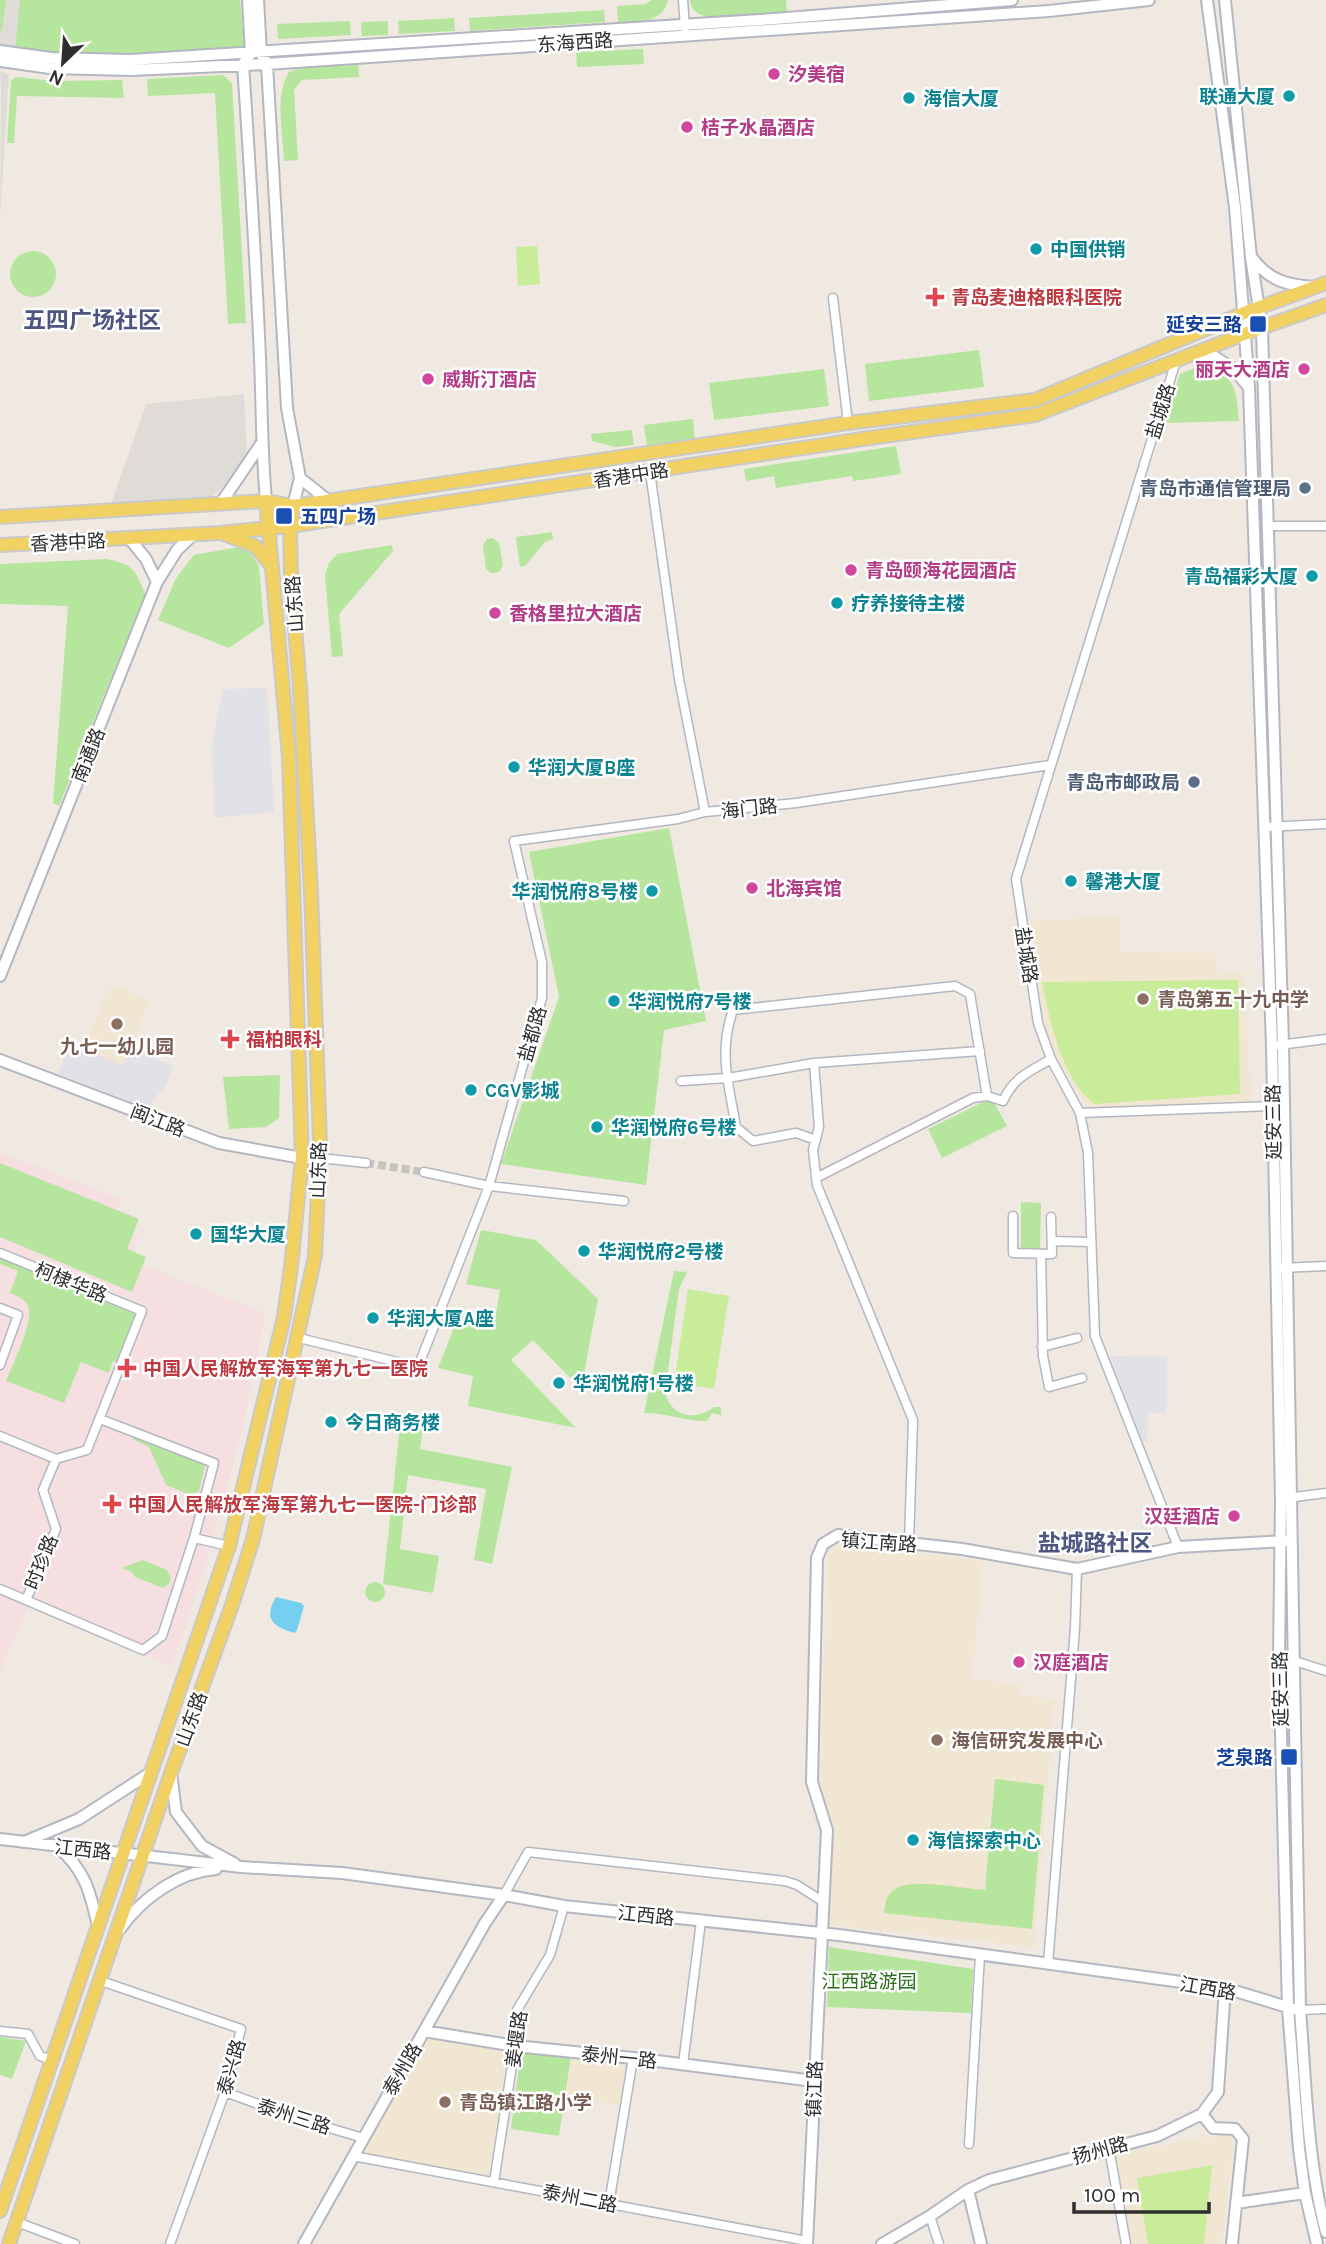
<svg xmlns="http://www.w3.org/2000/svg" width="1326" height="2244" font-family="Karla,'Noto Sans SC',sans-serif">
	<style>
		.industrial { fill: #e3e1e8 }
		.education { fill: #f0e6d1 }
		.medical { fill: #f5dfe0 }
		.green { fill: #b6e59e }
		.pitch { fill: #c9ec9a }
		.plaza { fill: #dfdcd8 }
		.water { fill: #75cff0 }
		.lines { fill: none; stroke-linecap: round; stroke-linejoin: round }
		.street-tunnel { stroke: #c8c4bd; stroke-width: 8; stroke-dasharray: 8 4; stroke-linecap: butt }
		.street-casing { stroke: #b4b7c1; stroke-width: 11 }
		.secondary-casing { stroke: #b4b7c1; stroke-width: 14 }
		.primary-casing { stroke: #c9c9c9; stroke-width: 16 }
		.street { stroke: #fff; stroke-width: 8 }
		.secondary { stroke: #fff; stroke-width: 10 }
		.primary { stroke: #f2d163; stroke-width: 12 }
		.hotel-dot { fill: #d1479c; stroke: #fff; stroke-width: 2.5 }
		.culture-dot { fill: #0f9aa8; stroke: #fff; stroke-width: 2.5 }
		.health-dot { fill: #e0444e; stroke: #fff; stroke-width: 2.5 }
		.transit-dot { fill: #1a4fb4; stroke: #fff; stroke-width: 2.5 }
		.service-dot { fill: #5c6f8a; stroke: #fff; stroke-width: 2.5 }
		.education-dot { fill: #8d6e63; stroke: #fff; stroke-width: 2.5 }
		.labels { text-anchor: middle; stroke-width: 5; stroke-linejoin: round; paint-order: stroke }
		.street-label { font-size: 19px; fill: #2e2e2e; stroke: #fff }
		.hotel-label { font-size: 19px; font-weight: bold; fill: #b23c85; stroke: #fff; text-anchor: start }
		.culture-label { font-size: 19px; font-weight: bold; fill: #0d838f; stroke: #fff; text-anchor: start }
		.health-label { font-size: 19px; font-weight: bold; fill: #be3a42; stroke: #fff; text-anchor: start }
		.transit-label { font-size: 19px; font-weight: bold; fill: #164399; stroke: #fff; text-anchor: end }
		.service-label { font-size: 19px; font-weight: bold; fill: #4e5e75; stroke: #fff; text-anchor: end }
		.education-label { font-size: 19px; font-weight: bold; fill: #785e54; stroke: #fff; text-anchor: start }
		.park-label { font-size: 19px; fill: #2c6e1b; stroke: #fff }
		.quarter-label { font-size: 23px; font-weight: bold; fill: #4d5680; stroke: #fff }
	</style>
	<rect width="100%" height="100%" fill="#efe9e1"/>
	<path class="industrial" d="M267,688L274,812L214,818L212,743L223,689Z
		M70,1043L123,1065L130,1048L173,1066L167,1083L148,1108L58,1074Z
		M1110,1356L1167,1357L1166,1413H1148L1147,1441H1141Z"/>
	<path class="education" d="M1120,916L1121,952L1216,953L1217,974H1244L1251,1100L1087,1108L1057,1059L1043,1023L1031,921Z
		M118,986L150,1000L123,1065L84,1049L108,989Z
		M840,1544L983,1561L972,1678L1021,1684V1695L1055,1699L1034,1947L828,1925L834,1827L820,1782L827,1554Z
		M427,2038L508,2052L489,2176L360,2153Z
		M571,2056L628,2061L621,2105L565,2098Z
		M1225,2134L1233,2138L1234,2143L1222,2244H1132L1115,2153Z"/>
	<path class="medical" d="M0,1152L121,1199L111,1224L139,1237L130,1260L265,1313L244,1423L208,1558L172,1667L29,1605L0,1672Z"/>
	<path class="green" d="M0,0H240L245,49C169,54 74,66 0,46Z
		M652,0H668C663,24 638,21 618,23L617,6L645,4Z
		M690,0H786L787,13L707,17C698,14 691,11 690,0Z
		M604,10L605,22L470,31L469,18Z
		M454,18L455,31L399,34L398,21Z
		M350,21L351,35L278,39L277,24Z
		M388,21V35L362,36L361,22Z
		M643,49L644,64L577,67L576,52Z
		M358,65L359,77L302,80L294,90L298,160L284,161C283,133 274,96 289,72L300,68Z
		M223,75L232,83L246,323L228,324L215,93L148,96L147,79Z
		M16,77L54,81L122,80L124,98L17,96L14,143H7L11,81Z
		M10 274a23 23 0 1 1 46 0a23 23 0 1 1-46 0Z
		M979,350L984,387L869,401L865,364Z
		M1195,368C1235,370 1236,386 1239,421L1164,423L1180,374Z
		M824,369L829,406L714,420L709,383Z
		M693,419L695,440L647,446L644,425Z
		M632,430L634,445L615,447L592,441L591,434Z
		M896,446L901,474L853,481L852,476L776,488L774,476L746,481L744,469Z
		M552,532L553,539L545,542L525,566L520,567L516,537Z
		M493,538L499,543L503,566L499,572L491,573L486,569L483,545L487,539Z
		M392,545L393,551L339,614L343,656L332,657L325,575L329,563L337,554Z
		M239,547L250,552L259,566L264,624L229,648L158,620L176,578L194,555Z
		M107,559C133,565 135,568 145,594L59,806L53,803L68,606L0,604V564Z
		M669,828L706,1021L664,1030L646,1185L501,1164L559,997L529,852Z
		M280,1075L279,1118L266,1127L229,1129L223,1077Z
		M987,1100L995,1104L1007,1126L942,1158L928,1129Z
		M0,1163L139,1219L127,1249L146,1257L132,1292L0,1237Z
		M1021,1202L1041,1203L1040,1250L1021,1249Z
		M481,1230L536,1240L598,1299L581,1389L533,1340L511,1360L576,1428L468,1406L473,1376L438,1368L460,1313L495,1319L500,1290L466,1284Z
		M0,1257L137,1312L118,1363L113,1361L109,1373L81,1362L64,1403L6,1381C12,1365 35,1320 28,1306C25,1299 17,1296 10,1293L18,1271L0,1264Z
		M674,1271L687,1272L679,1289L665,1393C672,1418 696,1421 714,1407H721V1415L712,1413L707,1421C685,1421 665,1413 644,1413Z
		M401,1416L424,1419L420,1449L512,1467L492,1564L474,1560L486,1489L408,1475L400,1549L439,1556L433,1593L383,1584Z
		M134,1434L200,1460L205,1466L199,1491L190,1495L166,1485L149,1447L132,1439Z
		M143,1560L167,1570L171,1578L169,1584L163,1588L135,1577L132,1572L122,1568Z
		M365 1592a10 10 0 1 1 20 0a10 10 0 1 1-20 0Z
		M995,1779L1044,1785L1032,1929L884,1913C885,1903 886,1895 895,1889C909,1877 965,1889 985,1890Z
		M829,1947L973,1969L971,2013L827,2007Z
		M0,2037L26,2041L12,2079L0,2075Z
		M521,2050L571,2056L559,2136L511,2129Z"/>
	<path class="pitch" d="M537,246L540,284L518,286L516,247Z
		M1238,980L1240,1094L1094,1104C1061,1077 1050,1021 1042,982Z
		M688,1289L729,1296L714,1389L674,1383Z
		M1212,2165L1204,2244H1148L1137,2178Z"/>
	<path class="plaza" d="M6,0H20L15,50L0,46V32L2,30Z
		M0,71L9,74L0,218L1,91Z
		M244,394L247,456L233,478L208,500L111,504L146,404Z"/>
	<path class="water" d="M276,1597L301,1603L304,1606L297,1630L295,1633C273,1627 263,1619 276,1597Z"/>
	<g class="lines">
		<path class="street-tunnel" d="M366,1163L424,1172"/>
		<g class="street-casing">
			<path id="street" d="M683,0L685,28
				M833,298L848,423
				M1176,361L1016,879L1038,1023L1051,1059L1080,1113L1088,1153L1095,1336L1178,1547
				M650,472L679,679L705,812L796,803L1050,765
				M1269,526H1326
				M1264,827L1326,824
				M1272,1046L1326,1039
				M814,1063L819,1127L813,1150L817,1185L913,1420L909,1543
				M681,1081L728,1078L814,1063L980,1051
				M1080,1113L1273,1106
				M816,1140L796,1133L753,1141L736,1127C729,1085 718,1052 733,1010L955,986L970,994L987,1096
				M320,1158L366,1163
				M424,1172L489,1186L624,1201
				M816,1178L973,1098L987,1096L1003,1101C1014,1077 1029,1072 1051,1059
				M1013,1216V1253L1052,1254L1051,1217
				M1052,1241L1090,1242
				M0,1253L142,1311L87,1450L56,1459L43,1490L56,1529L26,1600
				M1041,1254L1043,1356L1049,1387L1082,1378
				M1282,1268L1326,1266
				M0,1308L18,1315L0,1365
				M299,1338L418,1367L489,1186L542,998V962L514,841L678,819L705,812
				M1042,1347L1077,1338
				M0,1436L56,1459
				M1287,1498L1326,1493
				M194,1538L229,1546
				M0,1589L143,1650L162,1636L194,1538L214,1463L100,1419
				M1279,1656L1326,1671
				M504,1895L528,1852L785,1881L797,1885L822,1901
				M1048,1964L1075,1628L1077,1569
				M101,1981L241,2029L225,2092L170,2244
				M1300,2010L1326,2009
				M0,2031L28,2034L40,2056L52,2060
				M683,2064L701,1921
				M225,2092L296,2118L363,2138
				M969,2144L980,1955
				M1109,2148L1126,2244
				M353,2156L807,2241
				M494,2182L515,2046L517,2010L550,1955L564,1906
				M609,2204L633,2058
				M930,2216L939,2244
				M17,2222L75,2244"/>
		</g>
		<g class="secondary-casing">
			<path id="secondary" d="M248,0L251,53L243,64C249,155 255,245 259,336C262,391 261,446 266,501
				M258,0L261,53L267,64L287,408L300,478L293,506
				M1207,0L1235,207L1249,388L1272,1046L1281,1499L1279,1656L1288,2008L1299,2149L1305,2193L1317,2244
				M1225,0L1251,257L1262,329L1283,1046L1300,2010C1306,2085 1307,2159 1326,2232
				M0,51L51,58L130,60L774,19L1012,0
				M0,61L50,68L131,70L267,64L1049,11L1149,0
				M1253,259C1270,281 1287,285 1314,287
				M1192,354L1215,357L1235,370L1249,388
				M300,478L330,502
				M221,503L261,444
				M129,538L146,559L157,582
				M0,976L157,582L177,550L194,534
				M0,1060L219,1143L302,1158H320
				M171,1773L176,1812L202,1846L235,1864
				M0,1839L241,1867L342,1873L504,1895L564,1906L839,1935L1225,1988L1294,2009
				M24,1842L79,1819L150,1773
				M57,1846C85,1870 90,1891 98,1926
				M120,1929C142,1898 178,1872 216,1869
				M424,2031L515,2046L633,2058L814,2081
				M1202,2114L1213,2128L1235,2129L1243,2139L1232,2244
				M968,2190L981,2244
				M1236,2203L1305,2193
				M304,2244L485,1923L504,1895
				M807,2244L827,1830L812,1782L817,1558L823,1544L838,1535L962,1549L1077,1569L1178,1547L1285,1541
				M882,2244L930,2216L968,2190L989,2180L1157,2136L1202,2114L1218,2092L1225,1988"/>
		</g>
		<g class="primary-casing">
			<path id="primary" d="M0,517L266,501L293,506L848,423L1035,400L1244,313L1326,283
				M224,534L255,546L271,565
				M0,545L220,533L290,526L869,438L1035,415L1247,333L1326,305
				M0,2211L229,1546L284,1317L291,1267L302,1158L289,757L266,501
				M9,2244L171,1773L232,1605L253,1539L315,1256L320,1143L311,892L300,688L291,579L290,526L293,506"/>
		</g>
		<use href="#street" class="street"/>
		<use href="#secondary" class="secondary"/>
		<use href="#primary" class="primary"/>
	</g>
	<g class="hotel-dot">
		<circle cx="774" cy="74" r="7"/>
		<circle cx="687" cy="127" r="7"/>
		<circle cx="1304" cy="369" r="7"/>
		<circle cx="428" cy="379" r="7"/>
		<circle cx="851" cy="570" r="7"/>
		<circle cx="495" cy="613" r="7"/>
		<circle cx="752" cy="888" r="7"/>
		<circle cx="1234" cy="1516" r="7"/>
		<circle cx="1019" cy="1662" r="7"/>
	</g>
	<g class="culture-dot">
		<circle cx="1289" cy="96" r="7"/>
		<circle cx="909" cy="98" r="7"/>
		<circle cx="1036" cy="249" r="7"/>
		<circle cx="1312" cy="576" r="7"/>
		<circle cx="837" cy="603" r="7"/>
		<circle cx="514" cy="767" r="7"/>
		<circle cx="1071" cy="881" r="7"/>
		<circle cx="652" cy="891" r="7"/>
		<circle cx="614" cy="1001" r="7"/>
		<circle cx="471" cy="1090" r="7"/>
		<circle cx="597" cy="1127" r="7"/>
		<circle cx="196" cy="1234" r="7"/>
		<circle cx="584" cy="1251" r="7"/>
		<circle cx="373" cy="1318" r="7"/>
		<circle cx="559" cy="1383" r="7"/>
		<circle cx="331" cy="1422" r="7"/>
		<circle cx="913" cy="1840" r="7"/>
	</g>
	<g class="health-dot">
		<path d="M931.5 286.5h7v7h7v7h-7v7h-7v-7h-7v-7h7z"/>
		<path d="M226.5 1028.5h7v7h7v7h-7v7h-7v-7h-7v-7h7z"/>
		<path d="M123.5 1357.5h7v7h7v7h-7v7h-7v-7h-7v-7h7z"/>
		<path d="M108.5 1493.5h7v7h7v7h-7v7h-7v-7h-7v-7h7z"/>
	</g>
	<g class="transit-dot">
		<rect x="1249" y="315" width="18" height="18" rx="3.5"/>
		<rect x="275" y="507" width="18" height="18" rx="3.5"/>
		<rect x="1280" y="1748" width="18" height="18" rx="3.5"/>
	</g>
	<g class="service-dot">
		<circle cx="1305" cy="488" r="7"/>
		<circle cx="1194" cy="782" r="7"/>
	</g>
	<g class="education-dot">
		<circle cx="1143" cy="999" r="7"/>
		<circle cx="117" cy="1024" r="7"/>
		<circle cx="937" cy="1740" r="7"/>
		<circle cx="445" cy="2102" r="7"/>
	</g>
	<g class="labels">
		<g class="street-label">
			<text transform="translate(575 42) rotate(-4)" y="7">东海西路</text>
			<text transform="translate(1160 411) rotate(-73)" y="7">盐城路</text>
			<text transform="translate(631 475) rotate(-9)" y="7">香港中路</text>
			<text transform="translate(68 542) rotate(-3)" y="7">香港中路</text>
			<text transform="translate(294 604) rotate(-94)" y="7">山东路</text>
			<text transform="translate(88 755) rotate(-68)" y="7">南通路</text>
			<text transform="translate(749 808) rotate(-6)" y="7">海门路</text>
			<text transform="translate(1027 955) rotate(81)" y="7">盐城路</text>
			<text transform="translate(532 1034) rotate(-74)" y="7">盐都路</text>
			<text transform="translate(158 1120) rotate(21)" y="7">闽江路</text>
			<text transform="translate(1273 1122) rotate(-91)" y="7">延安三路</text>
			<text transform="translate(318 1170) rotate(-88)" y="7">山东路</text>
			<text transform="translate(71 1282) rotate(22)" y="7">柯棣华路</text>
			<text transform="translate(879 1542) rotate(4)" y="7">镇江南路</text>
			<text transform="translate(41 1562) rotate(-68)" y="7">时珍路</text>
			<text transform="translate(1280 1689) rotate(-91)" y="7">延安三路</text>
			<text transform="translate(191 1719) rotate(-70)" y="7">山东路</text>
			<text transform="translate(83 1849) rotate(6)" y="7">江西路</text>
			<text transform="translate(646 1915) rotate(6)" y="7">江西路</text>
			<text transform="translate(1208 1988) rotate(10)" y="7">江西路</text>
			<text transform="translate(516 2039) rotate(-82)" y="7">姜堰路</text>
			<text transform="translate(619 2057) rotate(6)" y="7">泰州一路</text>
			<text transform="translate(231 2067) rotate(-74)" y="7">泰兴路</text>
			<text transform="translate(402 2069) rotate(-60)" y="7">泰州路</text>
			<text transform="translate(814 2089) rotate(-88)" y="7">镇江路</text>
			<text transform="translate(294 2116) rotate(18)" y="7">泰州三路</text>
			<text transform="translate(1100 2150) rotate(-15)" y="7">扬州路</text>
			<text transform="translate(580 2198) rotate(11)" y="7">泰州二路</text>
		</g>
		<g class="hotel-label">
			<text x="788" y="81">汐美宿</text>
			<text x="701" y="134">桔子水晶酒店</text>
			<text x="1290" y="376" text-anchor="end">丽天大酒店</text>
			<text x="442" y="386">威斯汀酒店</text>
			<text x="865" y="577">青岛颐海花园酒店</text>
			<text x="509" y="620">香格里拉大酒店</text>
			<text x="766" y="895">北海宾馆</text>
			<text x="1220" y="1523" text-anchor="end">汉廷酒店</text>
			<text x="1033" y="1669">汉庭酒店</text>
		</g>
		<g class="culture-label">
			<text x="1275" y="103" text-anchor="end">联通大厦</text>
			<text x="923" y="105">海信大厦</text>
			<text x="1050" y="256">中国供销</text>
			<text x="1298" y="583" text-anchor="end">青岛福彩大厦</text>
			<text x="851" y="610">疗养接待主楼</text>
			<text x="528" y="774">华润大厦B座</text>
			<text x="1085" y="888">馨港大厦</text>
			<text x="638" y="898" text-anchor="end">华润悦府8号楼</text>
			<text x="628" y="1008">华润悦府7号楼</text>
			<text x="485" y="1097">CGV影城</text>
			<text x="611" y="1134">华润悦府6号楼</text>
			<text x="210" y="1241">国华大厦</text>
			<text x="598" y="1258">华润悦府2号楼</text>
			<text x="387" y="1325">华润大厦A座</text>
			<text x="573" y="1390">华润悦府1号楼</text>
			<text x="345" y="1429">今日商务楼</text>
			<text x="927" y="1847">海信探索中心</text>
		</g>
		<g class="health-label">
			<text x="951" y="304">青岛麦迪格眼科医院</text>
			<text x="246" y="1046">福柏眼科</text>
			<text x="143" y="1375">中国人民解放军海军第九七一医院</text>
			<text x="128" y="1511">中国人民解放军海军第九七一医院-门诊部</text>
		</g>
		<g class="transit-label">
			<text x="1242" y="331">延安三路</text>
			<text x="300" y="523" text-anchor="start">五四广场</text>
			<text x="1273" y="1764">芝泉路</text>
		</g>
		<g class="service-label">
			<text x="1291" y="495">青岛市通信管理局</text>
			<text x="1180" y="789">青岛市邮政局</text>
		</g>
		<g class="education-label">
			<text x="1157" y="1006">青岛第五十九中学</text>
			<text x="117" y="1053" text-anchor="middle">九七一幼儿园</text>
			<text x="951" y="1747">海信研究发展中心</text>
			<text x="459" y="2109">青岛镇江路小学</text>
		</g>
		<g class="park-label">
			<text x="869" y="1988">江西路游园</text>
		</g>
		<g class="quarter-label">
			<text x="92" y="328">五四广场社区</text>
			<text x="1095" y="1551">盐城路社区</text>
		</g>
	</g>
	<g transform="translate(63 63) rotate(205)" stroke="#ffffff" stroke-width="5" paint-order="stroke">
	<path d="M0-5L12 26L0 18L-12 26Z" fill="#2e2e2e"/>
	<text y="-10" font-size="19" font-weight="bold" text-anchor="middle" fill="#2e2e2e">N</text>
	</g>
	<path d="M1074 2202v10h135v-10" fill="none" stroke="#2e2e2e" stroke-width="3.5"/>
	<text x="1084" y="2202" font-size="21" fill="#2e2e2e" stroke="#ffffff" stroke-width="5" paint-order="stroke">100 m</text>
</svg>
